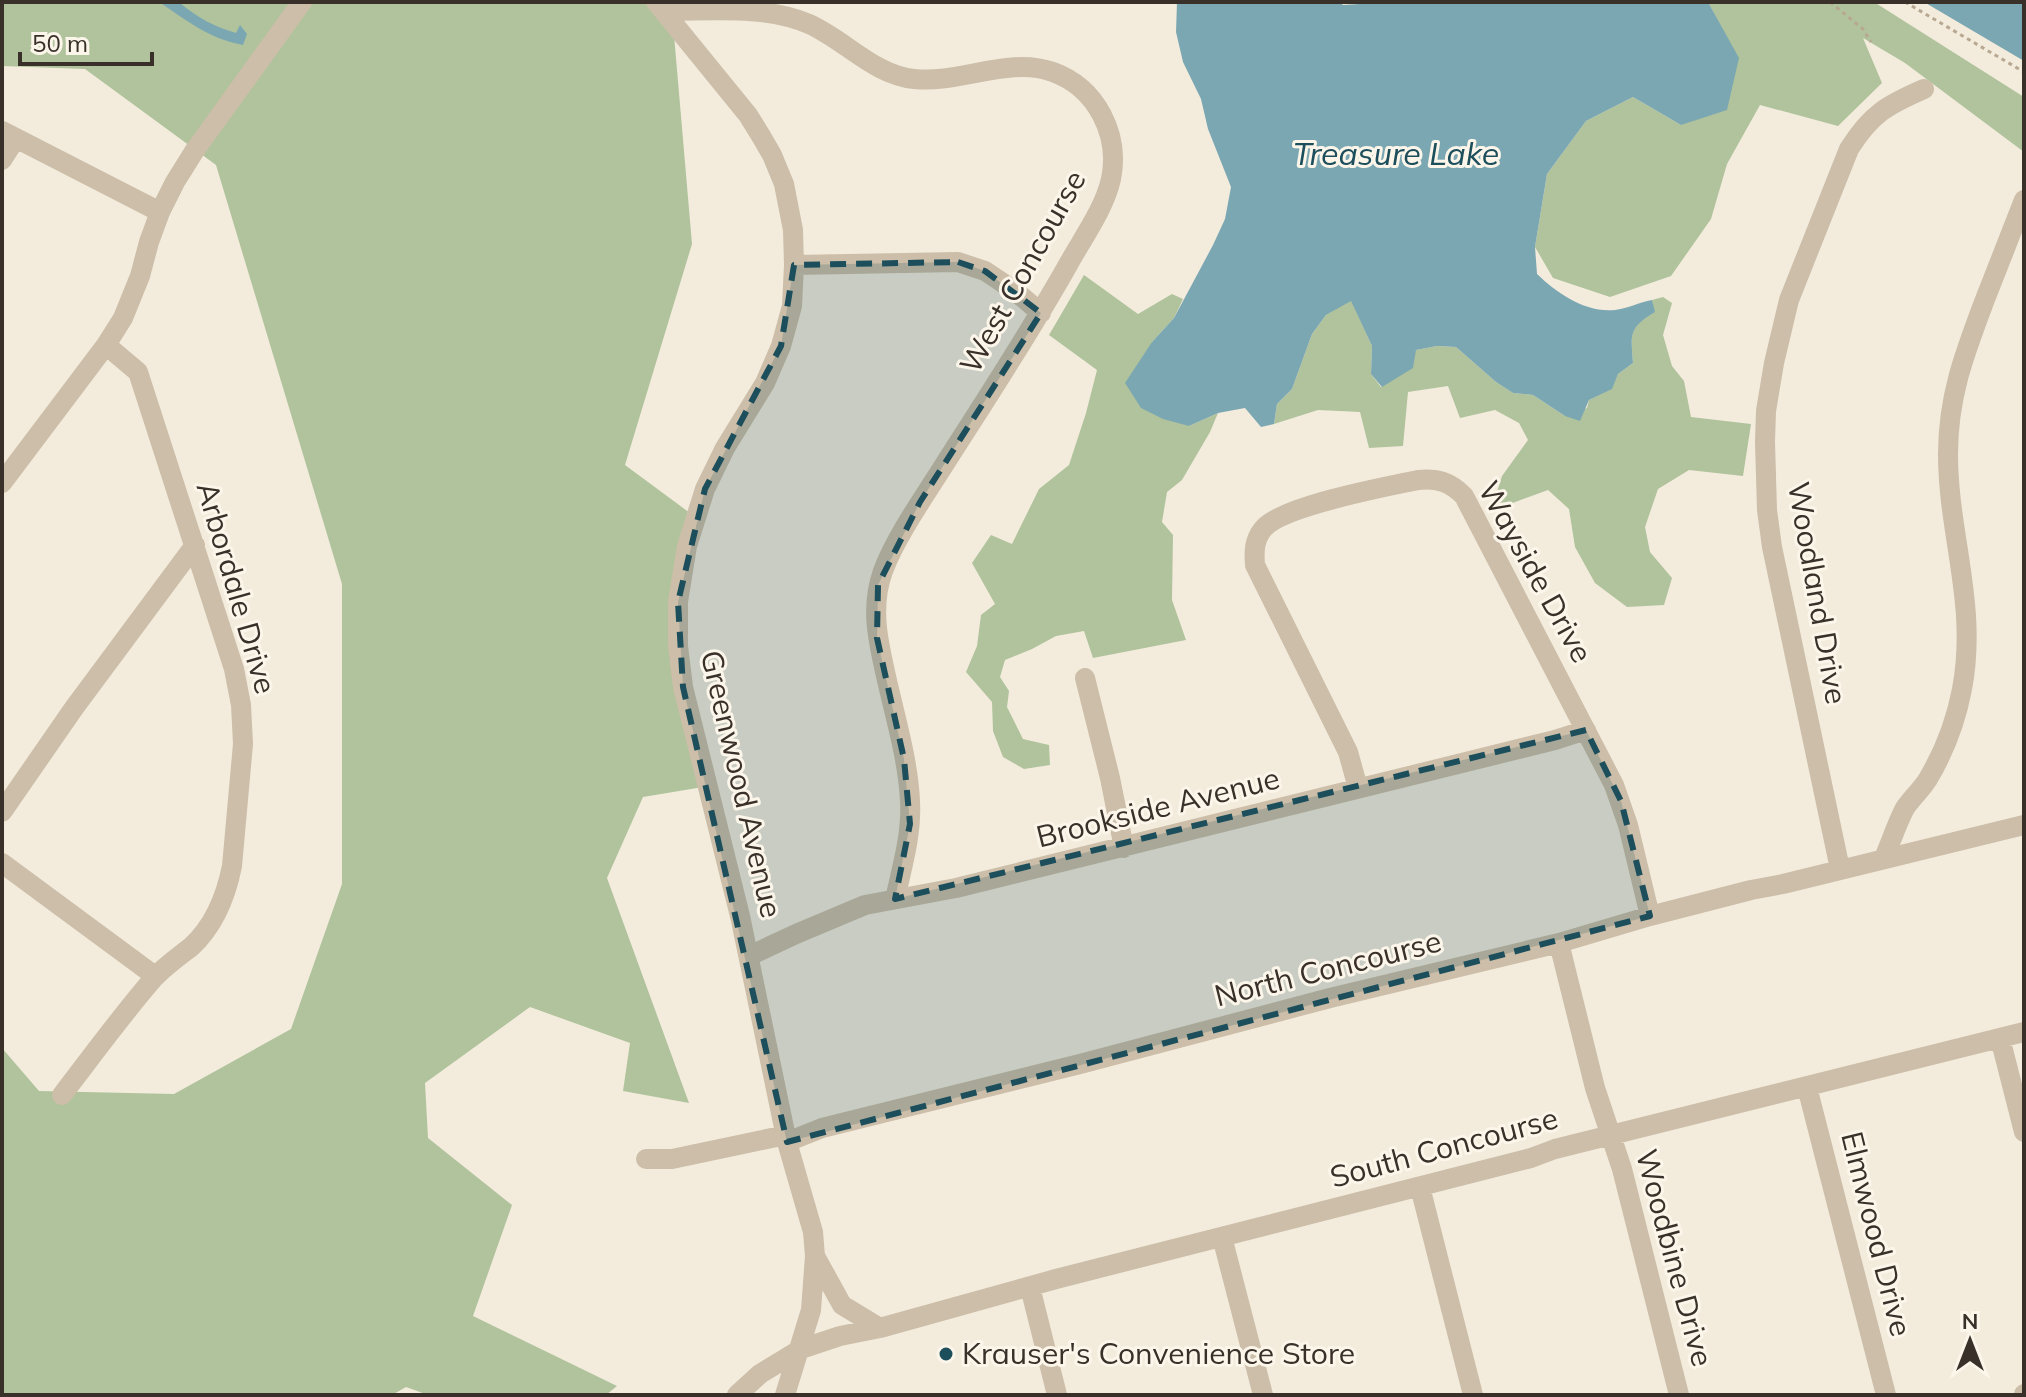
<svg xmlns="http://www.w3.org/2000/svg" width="2026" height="1397" font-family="Mulish,sans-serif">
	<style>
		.green { fill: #b0c39c }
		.water { fill: #7ba7b2 }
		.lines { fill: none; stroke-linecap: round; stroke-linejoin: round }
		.path { stroke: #b8a892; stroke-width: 3; stroke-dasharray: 4 4; stroke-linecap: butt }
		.minor { stroke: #ccbea8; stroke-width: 20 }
		.marked { fill: #1c4e5c; fill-opacity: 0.2; stroke: #1c4e5c; stroke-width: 6; stroke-dasharray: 16 10; stroke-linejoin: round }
		.poi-dot { fill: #1c4e5c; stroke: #fbf5ea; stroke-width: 3 }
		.labels { text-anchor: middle; stroke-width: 6; stroke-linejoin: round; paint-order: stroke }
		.street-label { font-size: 30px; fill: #393029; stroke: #fbf5ea }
		.poi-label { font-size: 30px; fill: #393029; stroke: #fbf5ea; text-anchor: start }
		.water-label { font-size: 32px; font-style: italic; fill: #1c4e5c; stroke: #fbf5ea }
	</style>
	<rect width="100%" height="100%" fill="#f3ecdd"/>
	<path class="green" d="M2,2H648L674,35L692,244L625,465L694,516L679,682L703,787L643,797L607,878L689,1103L623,1091L630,1043L530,1007L425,1083L428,1138L512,1205L473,1316L617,1386L606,1395H428L406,1387L392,1395H2V1048L39,1091L174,1094L291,1029L342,884V584L216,165L85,69L2,66Z
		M1708,2H1874L2024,97V152L1905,63L1863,38L1882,83L1838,126L1760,105L1727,164L1711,219L1671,276L1610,297L1553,278L1535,247L1547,174L1586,121L1633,97L1681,125L1738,58Z
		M1084,275L1138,314L1172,294L1183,299L1174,318L1152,342L1189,426L1218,413L1210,432L1182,480L1167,492L1162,522L1173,535L1172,600L1186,640L1093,658L1084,631L1056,636L1032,649L1005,660L1000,677L1009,691L1007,707L1023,739L1049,745L1050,765L1024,769L1003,757L993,731L992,702L966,672L977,646L981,615L995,604L972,563L991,535L1012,544L1039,489L1069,465L1086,413L1097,370L1049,335Z
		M1663,297L1672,303L1663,335L1672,366L1684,381L1691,417L1751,424L1743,476L1689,470L1658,489L1645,527L1650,552L1672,578L1664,605L1627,607L1595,583L1575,547L1569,509L1548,490L1491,511L1502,476L1528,440L1519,423L1495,410L1460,418L1448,386L1408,392L1403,446L1369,448L1360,412L1318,410L1274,424L1277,404L1292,389L1312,334L1326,315L1351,300L1372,346L1371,374L1381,387L1395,378L1416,350L1437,346L1456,347L1496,382L1513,393L1533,395L1565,416L1587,408L1589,400L1611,389L1618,374L1633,363C1631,335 1628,328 1654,312L1652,300Z"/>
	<path class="water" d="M159,2H179C196,17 215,27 236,33L240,25L247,34L243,45C207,38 188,21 159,2Z
		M1177,2H1340L1343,5L1392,2H1708L1739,58L1727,110L1681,125L1633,97L1586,121L1547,174L1535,247L1537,274C1557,293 1585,313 1615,310C1626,309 1640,302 1652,300L1655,312C1628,328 1631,335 1633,363L1618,374L1612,389L1589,400L1580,421L1565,416L1533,395L1513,393L1496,382L1456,347L1437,346L1416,350L1413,368L1382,387L1371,374L1372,346L1351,301L1326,315L1312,334L1292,389L1277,404L1274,424L1261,427L1245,408L1218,413L1189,426L1163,419L1141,408L1125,383L1152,342L1174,318L1213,245L1225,219L1231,187L1208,129L1201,99L1183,62L1176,32Z
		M1924,2H2024V61Z"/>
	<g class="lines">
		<path class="path" d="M1830,2L1863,29L1871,42
			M1905,2L2024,72"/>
		<path class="minor" d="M656,2L748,115L761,136L772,155L784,184L793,230L794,265L792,306L781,346L765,383L725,448L705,489L687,546L678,602V646L683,687L740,916L787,1142L813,1232L815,1256L811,1310L785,1395
			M664,11C712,11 764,5 809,24C845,40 874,75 914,79C961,84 1008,56 1053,72C1097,88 1120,135 1111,179C1105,207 1083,238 1069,263C1031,331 988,396 946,462C926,494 896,536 883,571C870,607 878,641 886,676C895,717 908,759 910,801C912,834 902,867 895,899
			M2,131L160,212
			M2,160L16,138
			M794,265L958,262L985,271L1015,291L1041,313
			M2,483L106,345L123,318L140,276L149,242L160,212L175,182L195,150L302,2
			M1085,678L1110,778L1124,848
			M1358,788L1348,752L1255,565C1254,552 1254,540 1263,529C1281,506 1385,487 1418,480C1438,478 1450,482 1464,496L1614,785L1628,825L1650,916
			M2,812L74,708L195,545
			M1884,858C1891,842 1897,823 1905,808C1912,798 1921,790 1928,779C1944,752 1956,721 1962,689C1978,605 1948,535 1948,454C1948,397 1964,355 1984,302C1997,268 2011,234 2024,200
			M2,863L155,976
			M1840,869L1772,547L1767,510L1765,442L1766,411L1774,363L1789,300L1849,149C1871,114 1887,105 1924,89
			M1559,943L1595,1088L1622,1169L1679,1395
			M749,956L796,934L865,905L956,888L1555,740L1586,730
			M2000,1038L2024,1132
			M1807,1087L1886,1395
			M62,1095C92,1056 121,1016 153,979C164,967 178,957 191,947C214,926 226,896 232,866L243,744L241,705L234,669L138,372L106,345
			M787,1142L822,1128L1080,1064L1330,998L1559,943L1650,916L1751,890L1783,884L2024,825
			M646,1159H672L786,1135
			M1420,1187L1473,1395
			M1222,1237L1263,1395
			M815,1256L842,1305L880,1328
			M1030,1287L1057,1395
			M737,1395L760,1374L801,1349L840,1336L880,1328L1056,1279L1531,1158L1555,1149L2024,1032
			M2024,1395V1394"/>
	</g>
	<path class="marked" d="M958,262L985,271L1041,313L920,502L878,585L877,638L904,759L910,824L895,899L1586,730L1621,801L1650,916L787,1142L683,687L678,602L705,489L781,346L794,265Z"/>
	<circle class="poi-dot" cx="946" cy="1354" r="8"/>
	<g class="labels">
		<g class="street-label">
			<text transform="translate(1023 272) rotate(-61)" y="10">West Concourse</text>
			<text transform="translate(1535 572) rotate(61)" y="10">Wayside Drive</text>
			<text transform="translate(236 588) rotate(74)" y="10">Arbordale Drive</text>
			<text transform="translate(1817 593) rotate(80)" y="10">Woodland Drive</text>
			<text transform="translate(741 784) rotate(77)" y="10">Greenwood Avenue</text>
			<text transform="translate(1158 808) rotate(-14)" y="10">Brookside Avenue</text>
			<text transform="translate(1328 969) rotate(-14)" y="10">North Concourse</text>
			<text transform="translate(1444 1148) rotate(-15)" y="10">South Concourse</text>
			<text transform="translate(1876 1234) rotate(76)" y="10">Elmwood Drive</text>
			<text transform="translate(1674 1258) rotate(75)" y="10">Woodbine Drive</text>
		</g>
		<g class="poi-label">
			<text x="962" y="1364">Krauser's Convenience Store</text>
		</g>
		<g class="water-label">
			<text x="1396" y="165">Treasure Lake</text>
		</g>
	</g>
	<rect width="2026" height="1397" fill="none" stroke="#393029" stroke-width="8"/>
	<g transform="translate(1970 1341)" stroke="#fbf5ea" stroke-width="6" paint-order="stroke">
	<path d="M0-6L14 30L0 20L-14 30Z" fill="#393029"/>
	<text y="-12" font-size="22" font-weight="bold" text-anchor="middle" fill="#393029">N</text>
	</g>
	<path d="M20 52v12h132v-12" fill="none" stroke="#393029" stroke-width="4"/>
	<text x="32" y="52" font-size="24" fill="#393029" stroke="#fbf5ea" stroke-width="6" paint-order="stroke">50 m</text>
</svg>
